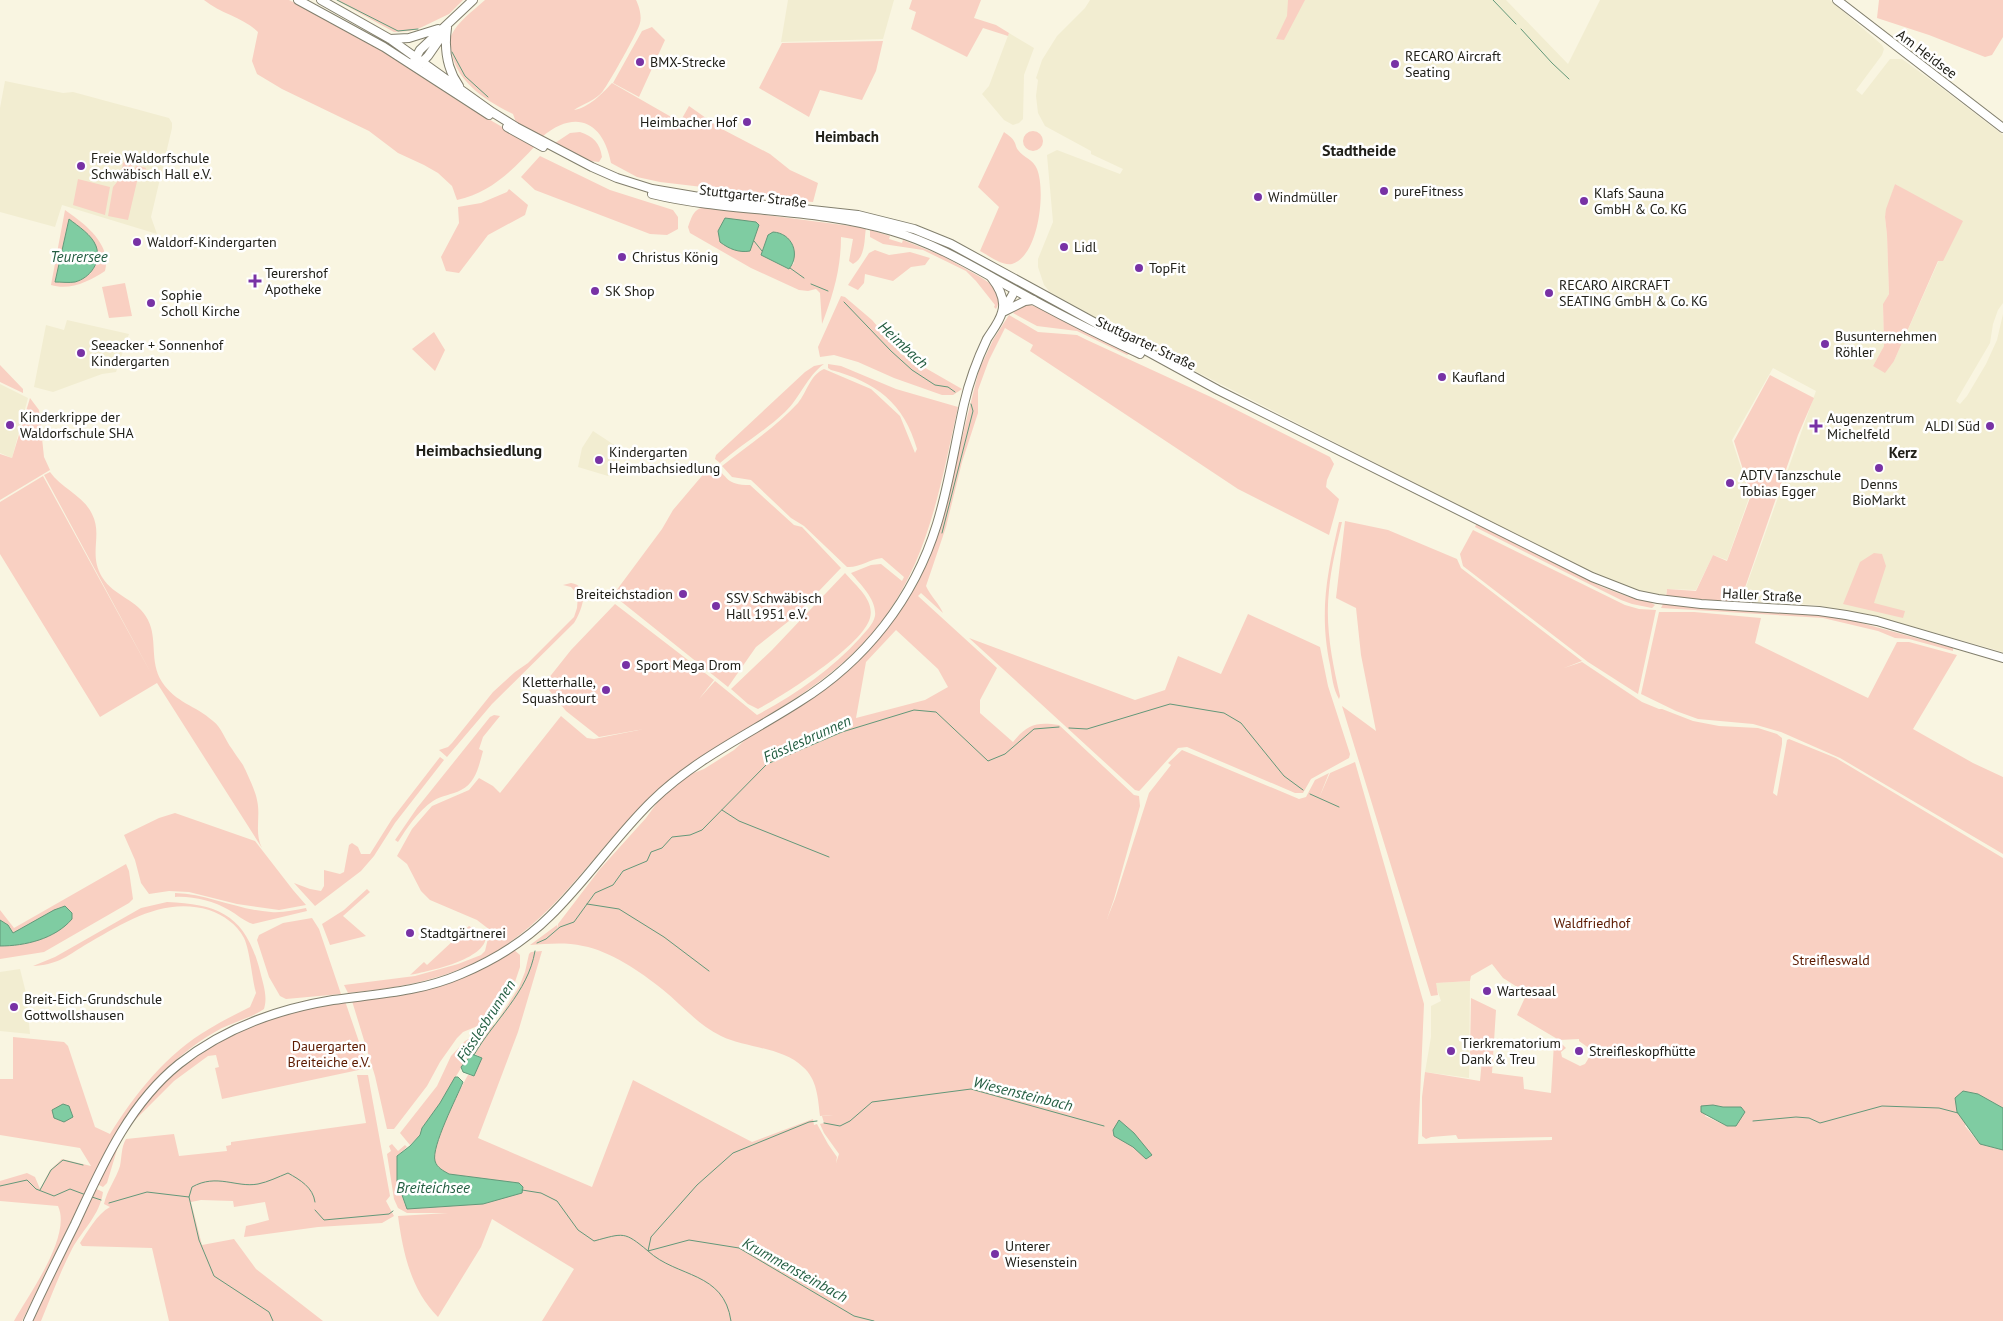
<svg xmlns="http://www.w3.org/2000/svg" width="2003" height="1321" font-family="'PT Sans',sans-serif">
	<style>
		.built { fill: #f2edd1; fill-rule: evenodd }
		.green { fill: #f9d0c2; fill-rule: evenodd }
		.water { fill: #7fcca2; stroke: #639879 }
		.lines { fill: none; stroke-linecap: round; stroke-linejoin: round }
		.stream { stroke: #639879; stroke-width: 1 }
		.secondary-casing { stroke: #827f6d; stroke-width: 10 }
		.primary-casing { stroke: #827f6d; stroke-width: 10 }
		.secondary { stroke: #fff; stroke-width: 8 }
		.primary { stroke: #fff; stroke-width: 8 }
		.poi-dot { fill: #7832a5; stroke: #fff; stroke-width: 2 }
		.labels { text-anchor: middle; stroke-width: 5; stroke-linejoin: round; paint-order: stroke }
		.street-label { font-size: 14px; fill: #212019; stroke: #fff }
		.poi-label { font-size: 14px; fill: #212019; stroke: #fff; text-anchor: start }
		.park-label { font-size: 14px; fill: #5c1b01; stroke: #fff }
		.neighbourhood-label { font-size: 15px; font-weight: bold; fill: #212019; stroke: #fff }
		.water-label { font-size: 15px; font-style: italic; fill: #245e42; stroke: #fff }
		.quarter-label { font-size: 16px; font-weight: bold; fill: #212019; stroke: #fff }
	</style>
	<rect width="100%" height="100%" fill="#f9f5e1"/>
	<path class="built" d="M788,0H894L883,39L781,42Z
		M1090,0H1506L1568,64L1600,0H1830L1882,45L1884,49L1882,55L1856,90L1862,95L1890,59H1902L1939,86L2003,135V303L1998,310L1993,324L1990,343L1956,401L1960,404L1967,396L1986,364L1997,340L2003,314V652L1871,615L1815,605L1741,601L1816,391L1773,368L1732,440L1750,495L1727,560L1713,555L1696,590L1667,589L1665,597L1636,591L1601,578L1142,344L1050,292L1044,285L1038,267V259L1053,222L1047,155L1057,150L1120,174L1123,169L1091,154V151L1045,126L1038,113L1036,96L1038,80L1036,78L1042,60L1057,36L1085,8ZM1895,184L1920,199L1939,260L1894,361L1873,366L1884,346L1883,305L1889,294L1887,235L1885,217Z
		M1009,33L1034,48L1024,75L1023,119L1019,123L1013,125L1004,120L982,94L989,86Z
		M5,81L63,93L73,92L169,118L172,123V128L151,217L157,234L62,205L55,227L0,212V108Z
		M67,320L129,334L116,372L102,374L53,392L34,387L46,325L64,330Z
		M0,384L28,398L12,458L0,453Z
		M593,431L625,452L608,476L578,467L582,448Z
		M20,969L26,993L30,1034L0,1031V972Z
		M1470,981L1469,1078L1425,1072L1431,1037V1006L1441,1001L1435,983Z"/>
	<path class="green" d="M204,0H289L355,33L466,106L535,146C512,171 490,193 457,200L452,186L438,173L424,165L398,153L369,131L282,89L257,74L252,61L258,32C243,17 221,14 204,0Z
		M336,0H463L449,14L420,28L410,31L394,32Z
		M485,0H636C639,6 642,16 640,23C639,30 608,85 603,91C596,100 583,104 574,110C588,108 602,94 612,83L680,122L689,106L720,128L770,154L790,170L818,183L813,202L800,201L796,198L660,182L637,177L611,163C603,121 575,109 542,137L517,125L513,114C486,101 453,80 451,47C450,44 450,40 451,36C458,21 473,11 485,0Z
		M912,0H981L974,18L996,25L1009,33L1008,36L983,28L967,57L911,29L916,12L909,9Z
		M1288,0H1305L1284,40L1276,39L1287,16Z
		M1879,0H2003V37L1992,55L1985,57L1929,35L1877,18Z
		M652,27L665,40L639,97L613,83L642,31Z
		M883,41L876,71L862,100L820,90L809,117L759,88L782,43Z
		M1023 141a10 10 0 1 1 20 0a10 10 0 1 1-20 0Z
		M580,132C593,136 600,143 602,157L599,162L590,161L555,143L570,133Z
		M1004,132C1008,135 1013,138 1015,143C1016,145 1016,148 1018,150C1024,158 1033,159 1037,169C1046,191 1039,256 1012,264C1002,266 988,255 980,251L999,207L978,187Z
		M540,156L610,190L673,210L678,217V229L667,235L650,234L535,190L521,177Z
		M123,162L133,164L132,171H134L136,165L146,168L145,174L139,173L128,220L108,216L113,187L121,177Z
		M78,179L110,187L105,215L73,205Z
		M1895,184L1963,221L1943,261H1938L1894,361L1885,373L1873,366L1884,346L1883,304L1889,294L1887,235L1885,217L1886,209Z
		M509,189L528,205L525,215L488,235L459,273L446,271L441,257L459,223L458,207L481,203L507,192Z
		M705,207L866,228C864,240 866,257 853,264L849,261L853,239L841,237C841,269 833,295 822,324L820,293L816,289L808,291L799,290L751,268L690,233L688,227C692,217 693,209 705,207ZM768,235L794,250V263L789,269L761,255Z
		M65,210C85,224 112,244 105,271C90,281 70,291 51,285ZM69,219L91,273L75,282H55Z
		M870,230L890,236L889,239L902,243L903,240L943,256L982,278C992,284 1004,296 996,309L994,307L995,305L976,281L966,271L923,250L883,244L870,237Z
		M875,250L889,255L910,252L930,258L925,265L911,267L893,281L865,274L864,283L858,290L848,285L869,253Z
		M125,283L132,316L109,318L102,287Z
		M841,296L845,297L872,320L901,354L962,389L953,395H942L894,378L858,362L834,355L820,357L818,347Z
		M1025,304L1038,307L1077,328L1126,350L1129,354L1127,355L1077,331L1037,326L1013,313Z
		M1009,315L1038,332L1077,335L1087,340L1213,398L1330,457L1334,464L1327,480L1326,487L1339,499L1329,535L1238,489L1030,351L1033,345L1005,328L989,360L978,390V413L962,462L946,527L926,586C930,595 940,605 943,613L921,593L918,596L997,668L980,700V713L1013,742C1028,724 1036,722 1059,725L1134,795L1139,796L1140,806L1114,899L1107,919L1115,899L1149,793L1171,765L1168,763L1182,750L1299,799L1306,797L1315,780L1329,773L1319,798L1330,773L1355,762L1424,1004L1418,1144L1552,1140V1137L1458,1139L1456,1135L1431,1137L1426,1139L1422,1136V1097L1425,1072L1480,1081L1482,1059L1470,1055L1471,998L1496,1010L1492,1073L1523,1077L1524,1089L1551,1093L1554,1043H1561L1566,1048L1561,1052L1562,1057L1580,1066L1585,1064L1593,1051L1579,1041V1039L1559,1040L1517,1015L1527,993L1503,978L1492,964L1471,976L1470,981L1436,983L1438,995L1431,996L1342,706L1376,731L1361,655L1356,608L1336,598L1345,521L1388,530L1457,559L1461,568L1582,661L1564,668L1582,662L1642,702L1659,709H1662L1693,721L1719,726L1758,728L1777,734L1782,738V744L1773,793L1777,796L1787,740L1789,739L1836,758L2003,858V1108L1978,1094L1965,1126L1980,1144L2003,1150V1321H542L574,1269L492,1219L481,1247L438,1317C411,1290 403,1253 398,1216L448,1213H407L398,1208L394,1199L387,1154L391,1151L389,1146L392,1144L398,1151L405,1145L407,1147L397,1156V1181L405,1205L483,1204L522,1193L519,1183L449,1174C444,1171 437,1168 435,1161C430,1147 460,1089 468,1075L474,1076L482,1058L475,1054L467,1058L440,1103L422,1128L420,1135L410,1145L400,1133L437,1086L451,1056L465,1041L495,1024L519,987L525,972L529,954L531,952L542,951L518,1032L478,1138L592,1187L633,1080L752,1142L813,1119L814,1125L817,1124L828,1144L837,1157L836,1163L839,1154L824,1133L820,1124L824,1123L822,1116L833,1115L820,1116C818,1098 817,1079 803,1067C782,1047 746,1048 721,1036C698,1025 682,1005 662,989C641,972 610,951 583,946C565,942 547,944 530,945L557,925V929L558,924L600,869L646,818L662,796L686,776L704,769L734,750L746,739V737L858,660L882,635L897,615L911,591L947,497L979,370L993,340ZM896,630L938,669L948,687L925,700L856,718L866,662ZM1713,1105L1723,1107H1741L1727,1126L1705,1116Z
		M434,332L445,350L435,371L412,349Z
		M824,364C807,376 800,398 785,412C765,431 741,445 720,463L715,459L716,455L805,372L814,366Z
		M828,364L841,366L896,389L958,407C942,479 930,553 887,614C830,696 733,726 660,789C599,842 559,918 486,957C442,981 396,988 348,993L344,985L415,976L458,964L481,955L485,951L490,930L477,920L430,900L421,891L407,864L397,856L412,829L432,806L469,790L479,778L493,786L500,793L561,716L587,738L594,739L644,729L599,737L566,711L544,684L571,650L615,604L714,680L699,699L715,681L757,715C795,695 831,670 860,638C865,632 873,625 875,616C877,600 861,585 851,573L871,565L881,564L902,581L904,577L882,558C870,559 859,568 847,567L804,526L791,518L751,480L732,477L722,466C747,446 776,427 798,403C807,392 810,375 824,369L871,389L900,416L915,453L917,449C904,403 876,382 831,370L828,368Z
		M0,365L23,389V393L0,382Z
		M1770,375L1814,398L1798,435L1740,602L1666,597L1667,589L1696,591L1713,555L1727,561L1751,495L1734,441Z
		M30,398L39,410L44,457L50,470L0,500V454L12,458Z
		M712,464C729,477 725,485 750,485L794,525L802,527L841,568L794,617L756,647L728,687L613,595L662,529L673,510Z
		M50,472C61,488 84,496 92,514C103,535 88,554 102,577C114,597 138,599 148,620C158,640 149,661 162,682C176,703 195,705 213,721C222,728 225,740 232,749C235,754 239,759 243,765C246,771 256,792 257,800C261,816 254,833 262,848L157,683L100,717L0,554V502L43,476L152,675L44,475Z
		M1339,522H1342C1337,544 1331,567 1329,590C1325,626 1332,661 1340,696L1339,699C1333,689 1332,676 1330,665C1319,612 1327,574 1339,522Z
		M1477,523L1602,587L1629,597L1650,602L1655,605L1652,608L1632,604L1621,600L1475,527Z
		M1473,530L1625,605L1639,609L1656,610L1638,694L1588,662L1463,566L1460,554Z
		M1874,553L1882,554L1886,566L1874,603L1905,611L1903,618L1843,604L1860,562Z
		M845,573C855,585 875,600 870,618C863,645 783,696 758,709L748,704L731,689L772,650Z
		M571,583C592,586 581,612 574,623L492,704L447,757L439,750L448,747L452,743L493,692L515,672L528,663L574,617L577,608L578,595L571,587L563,585Z
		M1663,604L1803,612L1843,618L1953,648V651L1909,639L1895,638L1878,631L1823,618L1661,608Z
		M1659,612H1694L1761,618L1755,643L1868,698L1897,642H1909L1957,655L1913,729L1973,763L2003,777V854L1840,758L1781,732L1753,724L1698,719L1676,711L1641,694Z
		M1248,614L1320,647L1328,686L1350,754L1349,758L1311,779L1303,793H1295L1187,747L1178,748L1142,788L1139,791L1135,790L969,638L1135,700L1165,690L1178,656L1221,674Z
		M494,715L500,716L483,737L479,749L483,751C479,765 476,783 461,790C452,795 442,795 433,801C418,811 407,828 398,842L395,840L417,808L490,717Z
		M440,757L444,760L395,823L374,856L361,871L315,906L294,883L310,889L321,891L324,886V870L340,874L344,872L349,845L352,843L358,847L361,854H370L392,819Z
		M175,813L255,841L293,890L306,905L279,910L237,904L189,892L169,891L149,894L141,883L135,860L124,835L159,818Z
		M126,864L129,871L133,899L129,903L44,952L0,959V910L14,928Z
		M367,889L370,892L343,916L366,936L330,945L322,924L344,910Z
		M175,893C208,894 238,910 271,912C283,913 294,910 306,908L307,911L253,924C243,921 237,914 229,910C213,901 193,896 175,897Z
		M167,902C221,904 246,917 260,971C263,984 268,996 264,1009C254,1016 241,1020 229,1025C219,1029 209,1035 199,1042C147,1078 117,1130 88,1185L103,1192C100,1215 83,1229 72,1249C60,1272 51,1297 41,1321H30L89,1199L83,1197L22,1321H14C29,1294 72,1236 58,1206L0,1201V1181L27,1173L35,1177L40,1189L50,1170L62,1159L91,1166L80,1148L0,1135V1079H13V1037L64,1042L68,1046L95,1127L110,1134C135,1094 167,1053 209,1029C222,1021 236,1014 250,1007L256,993C252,978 250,951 244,938C237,924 223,915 209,910C164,896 123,923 85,945C66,957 56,965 33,966L55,957L141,908Z
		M312,918L319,929L341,994L286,999L280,996L269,977L257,940L259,935L283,923Z
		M469,926L486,936C486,960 429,971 410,975L424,962L427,965Z
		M513,949L520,955V967L515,982L495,1015L485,1023L463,1032L457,1038L440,1062L427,1086L394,1129H387L375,1076L352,1001L375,999L423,990Z
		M345,1001L368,1068L222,1099L215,1068L219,1067L216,1055L208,1056L174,1081L130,1125L119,1143L107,1183L103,1187L97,1184C114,1149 133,1114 160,1085C206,1035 280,1012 345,1001Z
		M357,1075H368L390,1196L386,1201L394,1216L382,1223L318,1227L244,1237L246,1226L269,1220L265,1202L234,1207L233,1201L201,1200L191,1202L202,1245L234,1239L256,1269L323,1321H169L152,1248L82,1246L80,1243C88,1231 97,1214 110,1207L104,1204C107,1190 116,1179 120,1166C122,1156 121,1148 126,1139L174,1134L179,1156L227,1151L226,1146L231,1145V1142L366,1123Z"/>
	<path class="water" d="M725,218L756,222L759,225L750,251C739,253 729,249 720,242L718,231Z
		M69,219C78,226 92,235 96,246C102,262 90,278 75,282C69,283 61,282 55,282Z
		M773,232C792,233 801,254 789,269L761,255L768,235Z
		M65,906L72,913V919C55,939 25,946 0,946V920L8,925L13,933L54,910Z
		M472,1054L482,1058L474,1076L463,1072L461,1067Z
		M455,1077H458L463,1082C457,1097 431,1147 435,1161C437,1168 444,1171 449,1174L519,1183L523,1187L522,1193L483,1204L407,1209L397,1181V1156L410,1146L420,1135L422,1128L440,1103Z
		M1963,1091L1978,1094L2003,1108V1150L1980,1144L1957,1112L1955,1098Z
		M63,1104L69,1106L73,1117L64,1122L54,1118L52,1110Z
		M1713,1105L1723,1107H1741L1745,1112L1736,1126H1727L1701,1112V1106Z
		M1119,1120L1134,1133L1152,1155L1146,1159L1133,1147L1114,1136L1113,1130Z"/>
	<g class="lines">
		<path class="stream" d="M337,0L398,31L418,29
			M1493,0L1516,24
			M1521,29L1552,63L1569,79
			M452,52L465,76L488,97
			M754,241L762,251
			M790,268L804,278
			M811,284L828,291
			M844,302L891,351L912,370L935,385L948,387L955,392
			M942,533L973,411L971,404
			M1069,728L1087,729L1170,704L1224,713L1241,723L1284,776L1303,790
			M1310,794L1339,807
			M722,810L739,821L829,857
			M587,904L619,909L664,937L709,971
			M537,943L546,939L560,927L574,922L595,893L613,885L623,871L647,861L651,852L662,848L672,837L690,835L702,830L767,764L842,732L914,710L936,712L988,761L1005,754L1034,729L1059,727
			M474,1055C494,1020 528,993 535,951
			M1753,1121L1796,1117L1809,1118L1820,1123L1882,1106L1939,1108L1958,1113
			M824,1123L840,1126L850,1121L872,1102L971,1089L1104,1126
			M0,1186L27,1180L36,1189L54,1196L70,1189L86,1195
			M40,1190L51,1170L63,1160L83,1165
			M522,1190L541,1193L557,1201L578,1230L594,1241C624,1233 624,1231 648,1251L689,1240L739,1248L854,1316L874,1321
			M92,1197L101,1200
			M189,1197L199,1240L214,1276L269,1312L273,1321
			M109,1203L147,1192L189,1197L192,1187C217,1173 236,1188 258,1184C268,1182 278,1177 288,1173C300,1180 313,1187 315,1202
			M315,1210L324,1220L389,1214L393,1211
			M731,1321C724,1271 677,1278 648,1251L651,1237L697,1185L733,1153L809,1122L817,1121"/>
		<g class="secondary-casing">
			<path id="secondary" d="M1837,0L2003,128
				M1005,308L1013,294
				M1003,312L1025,301L1033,300
				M28,1321C43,1288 59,1256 75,1224C102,1166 128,1105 179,1064C223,1029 278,1009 333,1000C376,994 420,992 461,974C494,960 525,941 550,916C587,880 615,837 652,801C695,759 749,734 799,702C865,661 914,599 937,524C949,485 955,444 964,404C969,382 977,360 987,339C992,331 1000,321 1002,312C1006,300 998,286 991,277"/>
		</g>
		<g class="primary-casing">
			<path id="primary" d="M298,0L384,47L489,115
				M321,0L390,39L492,112L516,127L592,167L617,178L652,189L711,199L858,215L914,229L951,244L1218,390L1592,577L1638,595L1658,599L1701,604L1819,611L1846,615L1877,621L2003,658
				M447,28C444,49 447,69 459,86
				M390,39L409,38L438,29
				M414,61L420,50L473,0
				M420,64L428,56L446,30
				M507,127L543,147
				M652,194C730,213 814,207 892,231C937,244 975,268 1015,290C1056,313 1098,334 1140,354"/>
		</g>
		<use href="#secondary" class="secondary"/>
		<use href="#primary" class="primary"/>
	</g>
	<g class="poi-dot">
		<circle cx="640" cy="62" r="5"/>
		<circle cx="1395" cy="64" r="5"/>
		<circle cx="747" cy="122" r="5"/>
		<circle cx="81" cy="166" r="5"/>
		<circle cx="1384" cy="191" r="5"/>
		<circle cx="1258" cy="197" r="5"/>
		<circle cx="1584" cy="201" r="5"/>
		<circle cx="137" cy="242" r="5"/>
		<circle cx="1064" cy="247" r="5"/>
		<circle cx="622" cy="257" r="5"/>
		<circle cx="1139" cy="268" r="5"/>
		<path d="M252.5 273.5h5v5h5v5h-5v5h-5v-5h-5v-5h5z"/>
		<circle cx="595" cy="291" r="5"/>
		<circle cx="1549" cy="293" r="5"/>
		<circle cx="151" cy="303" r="5"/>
		<circle cx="1825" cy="344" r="5"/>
		<circle cx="81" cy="353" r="5"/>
		<circle cx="1442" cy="377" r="5"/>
		<circle cx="10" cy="425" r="5"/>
		<path d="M1813.5 418.5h5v5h5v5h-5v5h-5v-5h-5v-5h5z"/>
		<circle cx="1990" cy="426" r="5"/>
		<circle cx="599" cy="460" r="5"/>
		<circle cx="1879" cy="468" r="5"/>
		<circle cx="1730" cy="483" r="5"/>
		<circle cx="683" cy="594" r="5"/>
		<circle cx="716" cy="606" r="5"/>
		<circle cx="626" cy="665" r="5"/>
		<circle cx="606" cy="690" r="5"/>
		<circle cx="410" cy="933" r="5"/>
		<circle cx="1487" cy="991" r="5"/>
		<circle cx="14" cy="1007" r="5"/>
		<circle cx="1451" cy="1051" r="5"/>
		<circle cx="1579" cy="1051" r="5"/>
		<circle cx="995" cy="1254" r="5"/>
	</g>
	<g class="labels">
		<g class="street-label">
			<text transform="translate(1927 54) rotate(37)" y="5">Am Heidsee</text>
			<text transform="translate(753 196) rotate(7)" y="5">Stuttgarter Straße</text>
			<text transform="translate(1146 343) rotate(25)" y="5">Stuttgarter Straße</text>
			<text transform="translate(1762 595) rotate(3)" y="5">Haller Straße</text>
		</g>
		<g class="poi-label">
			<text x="1405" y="61">RECARO Aircraft<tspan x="1405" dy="16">Seating</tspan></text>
			<text x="650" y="67">BMX-Strecke</text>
			<text x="737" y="127" text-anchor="end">Heimbacher Hof</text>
			<text x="91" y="163">Freie Waldorfschule<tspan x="91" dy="16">Schwäbisch Hall e.V.</tspan></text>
			<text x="1394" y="196">pureFitness</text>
			<text x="1594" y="198">Klafs Sauna<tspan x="1594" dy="16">GmbH &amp; Co. KG</tspan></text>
			<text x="1268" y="202">Windmüller</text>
			<text x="147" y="247">Waldorf-Kindergarten</text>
			<text x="1074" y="252">Lidl</text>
			<text x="632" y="262">Christus König</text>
			<text x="1149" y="273">TopFit</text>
			<text x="265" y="278">Teurershof<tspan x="265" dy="16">Apotheke</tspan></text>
			<text x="1559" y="290">RECARO AIRCRAFT<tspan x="1559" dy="16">SEATING GmbH &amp; Co. KG</tspan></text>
			<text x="605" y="296">SK Shop</text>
			<text x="161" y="300">Sophie<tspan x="161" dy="16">Scholl Kirche</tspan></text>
			<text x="1835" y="341">Busunternehmen<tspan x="1835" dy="16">Röhler</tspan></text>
			<text x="91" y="350">Seeacker + Sonnenhof<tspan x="91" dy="16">Kindergarten</tspan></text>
			<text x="1452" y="382">Kaufland</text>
			<text x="20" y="422">Kinderkrippe der<tspan x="20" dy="16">Waldorfschule SHA</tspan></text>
			<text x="1827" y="423">Augenzentrum<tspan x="1827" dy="16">Michelfeld</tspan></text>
			<text x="1980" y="431" text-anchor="end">ALDI Süd</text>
			<text x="609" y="457">Kindergarten<tspan x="609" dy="16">Heimbachsiedlung</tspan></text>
			<text x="1740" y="480">ADTV Tanzschule<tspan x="1740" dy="16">Tobias Egger</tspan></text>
			<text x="1879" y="489" text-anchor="middle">Denns<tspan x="1879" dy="16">BioMarkt</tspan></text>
			<text x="673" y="599" text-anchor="end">Breiteichstadion</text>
			<text x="726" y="603">SSV Schwäbisch<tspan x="726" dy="16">Hall 1951 e.V.</tspan></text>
			<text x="636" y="670">Sport Mega Drom</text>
			<text x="596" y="687" text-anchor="end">Kletterhalle,<tspan x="596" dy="16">Squashcourt</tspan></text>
			<text x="420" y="938">Stadtgärtnerei</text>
			<text x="1497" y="996">Wartesaal</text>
			<text x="24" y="1004">Breit-Eich-Grundschule<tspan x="24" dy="16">Gottwollshausen</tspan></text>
			<text x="1461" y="1048">Tierkrematorium<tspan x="1461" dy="16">Dank &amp; Treu</tspan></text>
			<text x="1589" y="1056">Streifleskopfhütte</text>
			<text x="1005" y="1251">Unterer<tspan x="1005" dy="16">Wiesenstein</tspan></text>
		</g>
		<g class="park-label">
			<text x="1592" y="928">Waldfriedhof</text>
			<text x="1831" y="965">Streifleswald</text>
			<text x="329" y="1051">Dauergarten<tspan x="329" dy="16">Breiteiche e.V.</tspan></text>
		</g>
		<g class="neighbourhood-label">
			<text x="847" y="142">Heimbach</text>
			<text x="1903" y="458">Kerz</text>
		</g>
		<g class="water-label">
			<text x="79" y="262">Teurersee</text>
			<text transform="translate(903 345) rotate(43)" y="5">Heimbach</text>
			<text transform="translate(807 739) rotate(-24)" y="5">Fässlesbrunnen</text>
			<text transform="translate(486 1021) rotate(-57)" y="5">Fässlesbrunnen</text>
			<text transform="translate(1023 1094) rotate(14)" y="5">Wiesensteinbach</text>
			<text x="433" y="1193">Breiteichsee</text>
			<text transform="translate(795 1270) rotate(29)" y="5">Krummensteinbach</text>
		</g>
		<g class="quarter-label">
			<text x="1359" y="156">Stadtheide</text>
			<text x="479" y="456">Heimbachsiedlung</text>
		</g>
	</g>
</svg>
